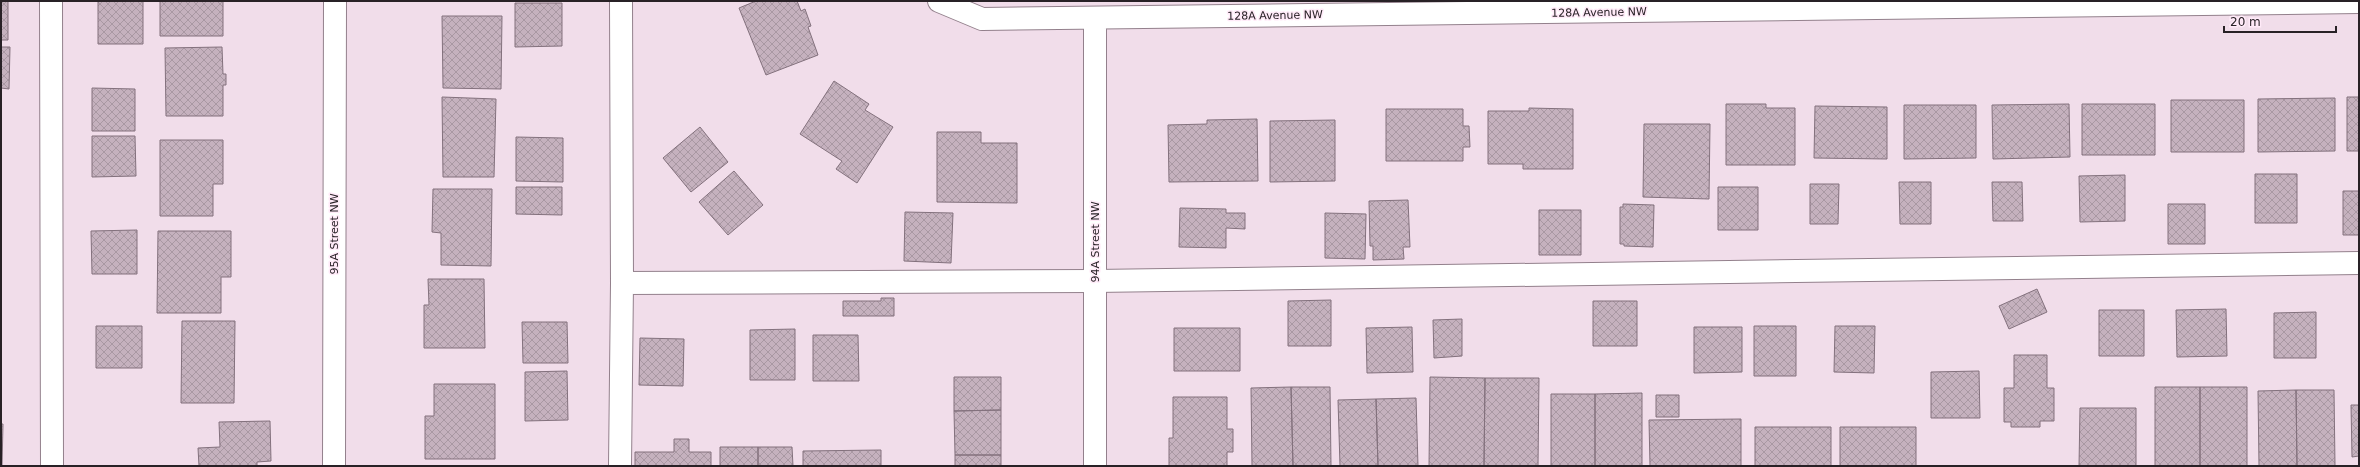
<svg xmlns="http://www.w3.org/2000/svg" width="2360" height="467" font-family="'DejaVu Sans',sans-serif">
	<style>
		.building { fill: url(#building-cross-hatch); stroke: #83717d }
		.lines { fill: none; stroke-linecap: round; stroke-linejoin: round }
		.lane-casing { stroke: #93808c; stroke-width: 24 }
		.street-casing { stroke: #93808c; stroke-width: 24 }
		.lane { stroke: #fff; stroke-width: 22 }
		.street { stroke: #fff; stroke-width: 22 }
		.labels { text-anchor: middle; stroke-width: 3; stroke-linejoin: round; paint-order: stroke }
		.street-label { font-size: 11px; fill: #282126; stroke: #ffeaf8 }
	</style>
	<defs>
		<pattern id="building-cross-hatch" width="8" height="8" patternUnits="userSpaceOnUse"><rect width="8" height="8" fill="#c5b1be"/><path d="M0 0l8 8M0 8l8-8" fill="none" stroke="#a998a3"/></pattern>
	</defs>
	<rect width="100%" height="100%" fill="#f1ddea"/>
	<path class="building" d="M1,1H8V40H1Z
		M98,1H143V44H98Z
		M160,1H223V36H160Z
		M756,1H797L801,11L805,9L811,26L808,27L818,55L766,75L739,8Z
		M515,3H562V46L515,47Z
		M442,16H502L501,89L443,88Z
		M1,47H10L9,89L1,88Z
		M222,47L223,74H226V85H223V116H166L165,48Z
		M834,81L869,104L865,110L893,127L857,183L836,169L842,161L800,134Z
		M92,88L135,89V131H92Z
		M442,97L496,99L494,177H443Z
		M2347,97H2359V151H2347Z
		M2335,98V151L2258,152V99Z
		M2171,100H2244V152H2171Z
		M1726,104H1766V108H1795V165H1726Z
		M2069,104L2070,157L1993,159L1992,105Z
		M2082,104H2155V155H2082Z
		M1904,105H1976V158L1904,159Z
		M1815,106L1887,107V159L1814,158Z
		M1529,108L1573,109V169H1523V164H1488V111H1529Z
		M1386,109H1463V126H1469L1470,147H1463V161H1386Z
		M1257,119L1258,181L1169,182L1168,125L1207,124V120Z
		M1335,120V181L1270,182V121Z
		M1644,124H1710L1709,199L1643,197Z
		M700,127L728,162L691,192L663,158Z
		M937,132H981V143H1017V203L937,202Z
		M92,136H135L136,176L92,177Z
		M516,137L563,138V182L516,181Z
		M160,140H223V184H213V216H160Z
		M734,171L763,205L728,235L699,202Z
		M2255,174H2297V223H2255Z
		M2125,175V221L2080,222L2079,176Z
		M1899,182H1931V224H1900Z
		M1992,182H2022L2023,221H1993Z
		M1810,184H1839L1838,224H1810Z
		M516,187H562V215L516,214Z
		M1718,187H1758V230H1718Z
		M433,189H492L491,266L441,265V233L432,232Z
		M2343,191H2359V235H2343Z
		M1408,200L1410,247H1403L1404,259L1373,260V246H1370L1369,201Z
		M1623,204L1654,205L1653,247L1624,246V244H1620V207H1623Z
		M2168,204H2205V244H2168Z
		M1180,208L1226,209V213H1245V229L1226,228V248L1179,247Z
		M1539,210H1581V255H1539Z
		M905,212L953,213L951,263L904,261Z
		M1325,213L1366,214L1365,259L1325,258Z
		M137,230V274H92L91,231Z
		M158,231H231V277H221V313H157Z
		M428,279H484L485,348H424V305H429Z
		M2037,289L2047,312L2009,329L1999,306Z
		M881,298H894V316H843V301H881Z
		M1331,300V346H1288V301Z
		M1593,301H1637V346H1593Z
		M2226,309L2227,356L2177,357L2176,310Z
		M2099,310H2144V356H2099Z
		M2316,312V358H2274V313Z
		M1462,319V356L1434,358L1433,320Z
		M182,321H235L234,403H181Z
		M522,322H567L568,363H523Z
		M96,326H142V368H96Z
		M1754,326H1796V376H1754Z
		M1835,326H1875L1874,373L1834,372Z
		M1412,327L1413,372L1367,373L1366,328Z
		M1694,327H1742V372L1694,373Z
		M1174,328H1240V371H1174Z
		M795,329V380H750V330Z
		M813,335H858L859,381H813Z
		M640,338L684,339L683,386L639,385Z
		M2014,355H2047V388H2054V421H2040V427H2011V422H2004V388H2014Z
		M567,371L568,420L525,421V372Z
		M1979,371L1980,418H1931V372Z
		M954,377H1001V410L954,411Z
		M1430,377L1485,378L1484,466H1429Z
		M1485,378H1539L1538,466H1484Z
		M434,384H495V459H425V416H434Z
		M1291,387L1293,466H1252L1251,388Z
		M1291,387H1330L1331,466H1293Z
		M2155,387H2200V466H2155Z
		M2200,387H2247V466H2200Z
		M2296,390L2297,466H2259L2258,391Z
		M2296,390H2334L2335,466H2297Z
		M1642,393V466H1595V394Z
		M1551,394H1595V466H1551Z
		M1656,395H1679V417H1656Z
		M1173,397H1227V429H1233V452H1227V466H1169V438H1173Z
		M1416,398L1418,466H1378L1376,399Z
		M1376,399L1378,466H1340L1338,400Z
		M2351,405H2359V456L2352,457Z
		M2080,408H2136V466H2079Z
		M1001,410V455H955L954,411Z
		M1741,419V466H1650L1649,420Z
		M270,421L271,461L257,462V466H199L198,448L220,447L219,422Z
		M1,424H3L2,466H1Z
		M1755,427H1831V466H1755Z
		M1840,427H1916V466H1840Z
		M674,439H689V452H711V466H635V452H674Z
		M720,447H758V466H720Z
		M758,447H792L793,466H758Z
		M881,450V466H803V451Z
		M955,455H1001V466H955Z"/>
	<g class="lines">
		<g class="lane-casing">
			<path id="lane" d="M51,1L52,466
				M622,283L1095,281L2359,263
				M620,466L622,283L621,1"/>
		</g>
		<g class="street-casing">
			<path id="street" d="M939,1L982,19L2359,2
				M334,466L335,1
				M1095,466V18"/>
		</g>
		<use href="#lane" class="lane"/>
		<use href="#street" class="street"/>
	</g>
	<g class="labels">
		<g class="street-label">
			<text transform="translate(1599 12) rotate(-1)" y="4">128A Avenue NW</text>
			<text transform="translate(1275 15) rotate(-1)" y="4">128A Avenue NW</text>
			<text transform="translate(334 234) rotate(-90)" y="4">95A Street NW</text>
			<text transform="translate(1095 242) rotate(-90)" y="4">94A Street NW</text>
		</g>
	</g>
	<rect width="2360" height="467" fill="none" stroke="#282126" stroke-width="4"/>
	<path d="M2224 26v6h112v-6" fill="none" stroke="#282126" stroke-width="2"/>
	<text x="2230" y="26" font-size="12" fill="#282126" stroke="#ffeaf8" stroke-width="3" paint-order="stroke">20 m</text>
</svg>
